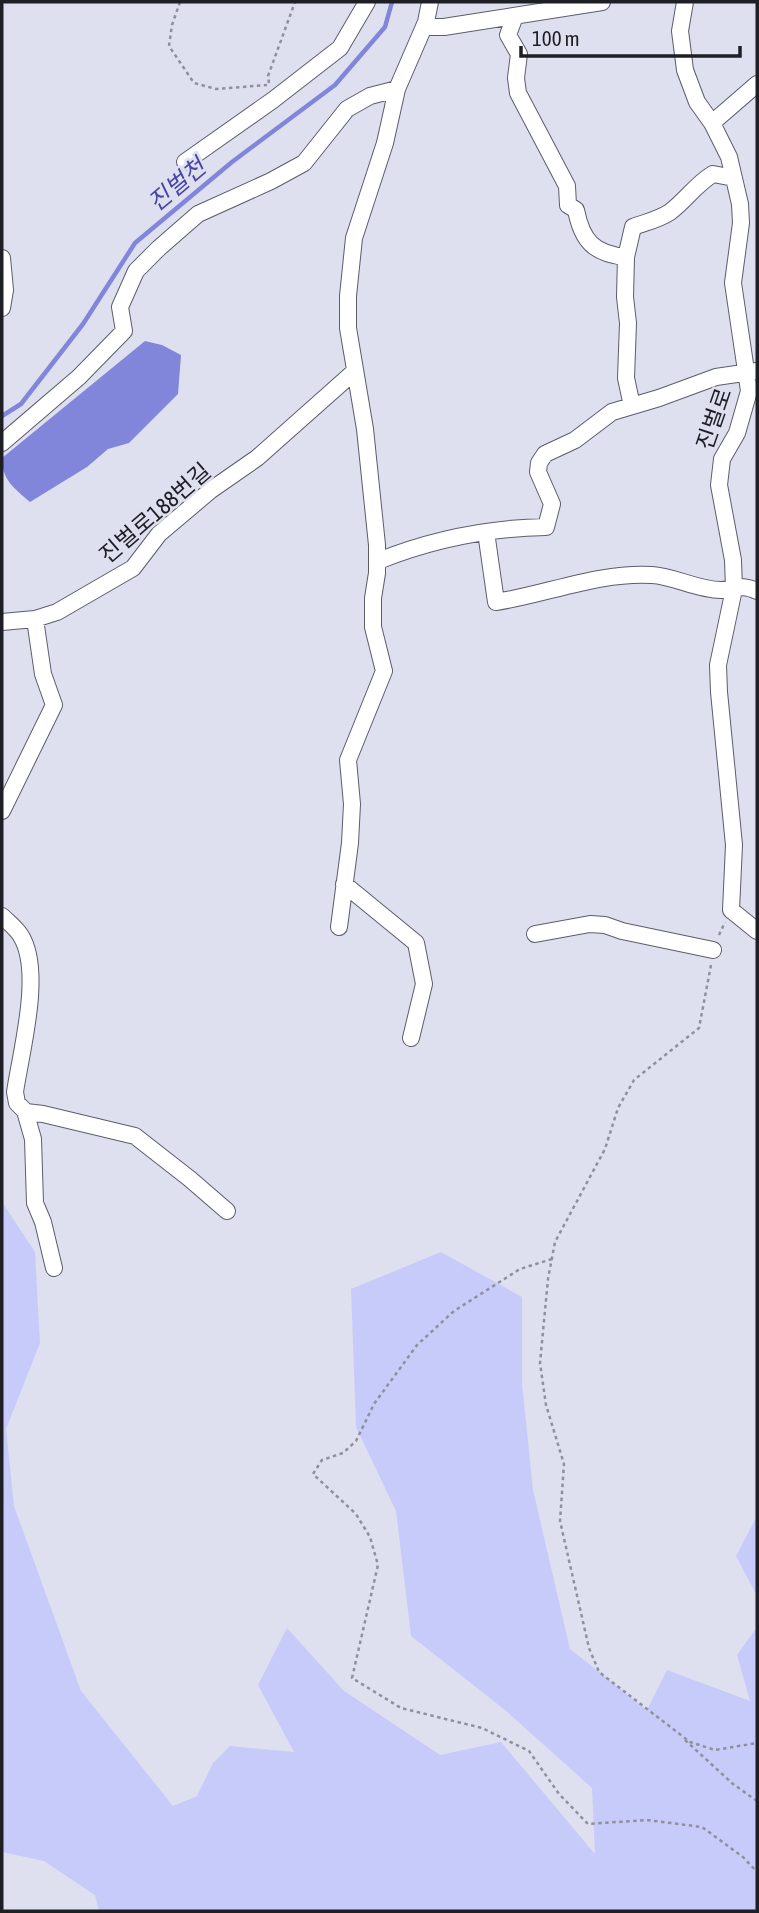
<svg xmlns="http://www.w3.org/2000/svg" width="759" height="1913" font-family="'Asap Condensed','Noto Sans KR',sans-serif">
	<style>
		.green { fill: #c7cbfa }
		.water { fill: #8286da }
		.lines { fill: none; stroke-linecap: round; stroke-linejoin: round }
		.stream { stroke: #8286da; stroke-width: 4.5 }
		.minor-casing { stroke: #5b5d6a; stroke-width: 18 }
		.path { stroke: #8f909c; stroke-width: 2.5; stroke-dasharray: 3.5 3.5; stroke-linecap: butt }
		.minor { stroke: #fff; stroke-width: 16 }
		.labels { text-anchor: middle; stroke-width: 5; stroke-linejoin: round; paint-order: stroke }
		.street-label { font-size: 23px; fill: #1e1f25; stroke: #dee0f0 }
		.water-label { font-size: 24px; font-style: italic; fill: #4843a6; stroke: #dee0f0 }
	</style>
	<rect width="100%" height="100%" fill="#dee0f0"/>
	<path class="green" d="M2,1202L35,1252L40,1343L6,1429L14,1506L81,1691L173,1806L197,1796L213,1763L230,1746L294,1752L258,1685L287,1628L344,1691L440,1755L501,1742L595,1854L592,1788L505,1710L411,1636L396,1511L356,1427L351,1289L441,1252L522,1297V1383L533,1490L570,1649L647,1710L667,1670L750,1701L737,1655L757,1627V1911H99L95,1895L44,1861L2,1852Z
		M757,1516V1596L736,1556Z"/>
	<path class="water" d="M145,341L162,345L181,355L178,394L129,443L108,449L87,467L30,502C14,488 2,480 2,458Z"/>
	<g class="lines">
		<path class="stream" d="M2,416L21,404L83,324L135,243L232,162L335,85L385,27L392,2"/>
		<g class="minor-casing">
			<path id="minor" d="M685,2L680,31L685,70L697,102L712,123L729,157L740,204L741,223L733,283L749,391L737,433L722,459L719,485L733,560L734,589L718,665L719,692L734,845L731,910L757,931
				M515,16L508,35L519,54L516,78L518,93L567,186L568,205L576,210C582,241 594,254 626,257L625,297L628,323L626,378L632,406
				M424,27H444L602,2
				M712,123L757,84
				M185,162L273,100L340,48L367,2
				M626,257L633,227C646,222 658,220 670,212C686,200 696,184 713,174L734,178
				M2,258L5,290L2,308
				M2,443L79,377L124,331L120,307L136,271L159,248L198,214L271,181L304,163L347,109L370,96L397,89
				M486,532L496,602C548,594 598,572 652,575C674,576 697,590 721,590C737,590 739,583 757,591
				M378,561C433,539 487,528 546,527L552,504L538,472L539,463L545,454L575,440L612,412L659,398L716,377L757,371
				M2,622L35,619L57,612L133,568L159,534L211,490L257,458L355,371
				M2,811L54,705L43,674L35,619
				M344,884L416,943L424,984L411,1038
				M2,916C8,922 17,929 21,936C43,972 21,1051 15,1092L17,1103L26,1112L43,1114L135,1136L190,1179L227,1211
				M339,927L350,843L352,804L348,760L384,671L373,627V598L377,573V545L365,429L348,328V296L354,238L385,143L397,89L426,22L430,2
				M535,934L590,924L605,925L622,931L713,950
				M25,1111L33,1139L35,1203L43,1222L54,1268"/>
		</g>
		<path class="path" d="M180,2L172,25L169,46L194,83L216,89L267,85
			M269,83L268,76L295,2
			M719,935L725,922
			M711,965L699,1028L634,1080L618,1108L605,1149L555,1242L548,1279L540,1363L546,1405L564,1464L560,1521L589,1648L599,1672L690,1742L715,1750L757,1743
			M552,1259L520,1269L454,1311L417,1345L374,1404L356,1441L343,1453L322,1460L313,1474L356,1514L370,1537L378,1565L352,1678L401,1708L482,1728L529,1751L559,1794L588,1824L647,1820L702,1827L743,1857L757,1872
			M685,1740L733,1784L757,1801"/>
		<use href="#minor" class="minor"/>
	</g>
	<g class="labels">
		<g class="street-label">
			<text transform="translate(714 419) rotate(-71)" y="8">진벌로</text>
			<text transform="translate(155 513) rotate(-41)" y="8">진벌로188번길</text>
		</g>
		<g class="water-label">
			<text transform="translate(177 185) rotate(-40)" y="8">진벌천</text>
		</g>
	</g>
	<rect width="759" height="1913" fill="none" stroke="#1e1f25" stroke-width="7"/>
	<path d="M521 46v10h219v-10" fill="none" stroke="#1e1f25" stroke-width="3.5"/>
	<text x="532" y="46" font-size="21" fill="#1e1f25" stroke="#dee0f0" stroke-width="5" paint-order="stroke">100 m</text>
</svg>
